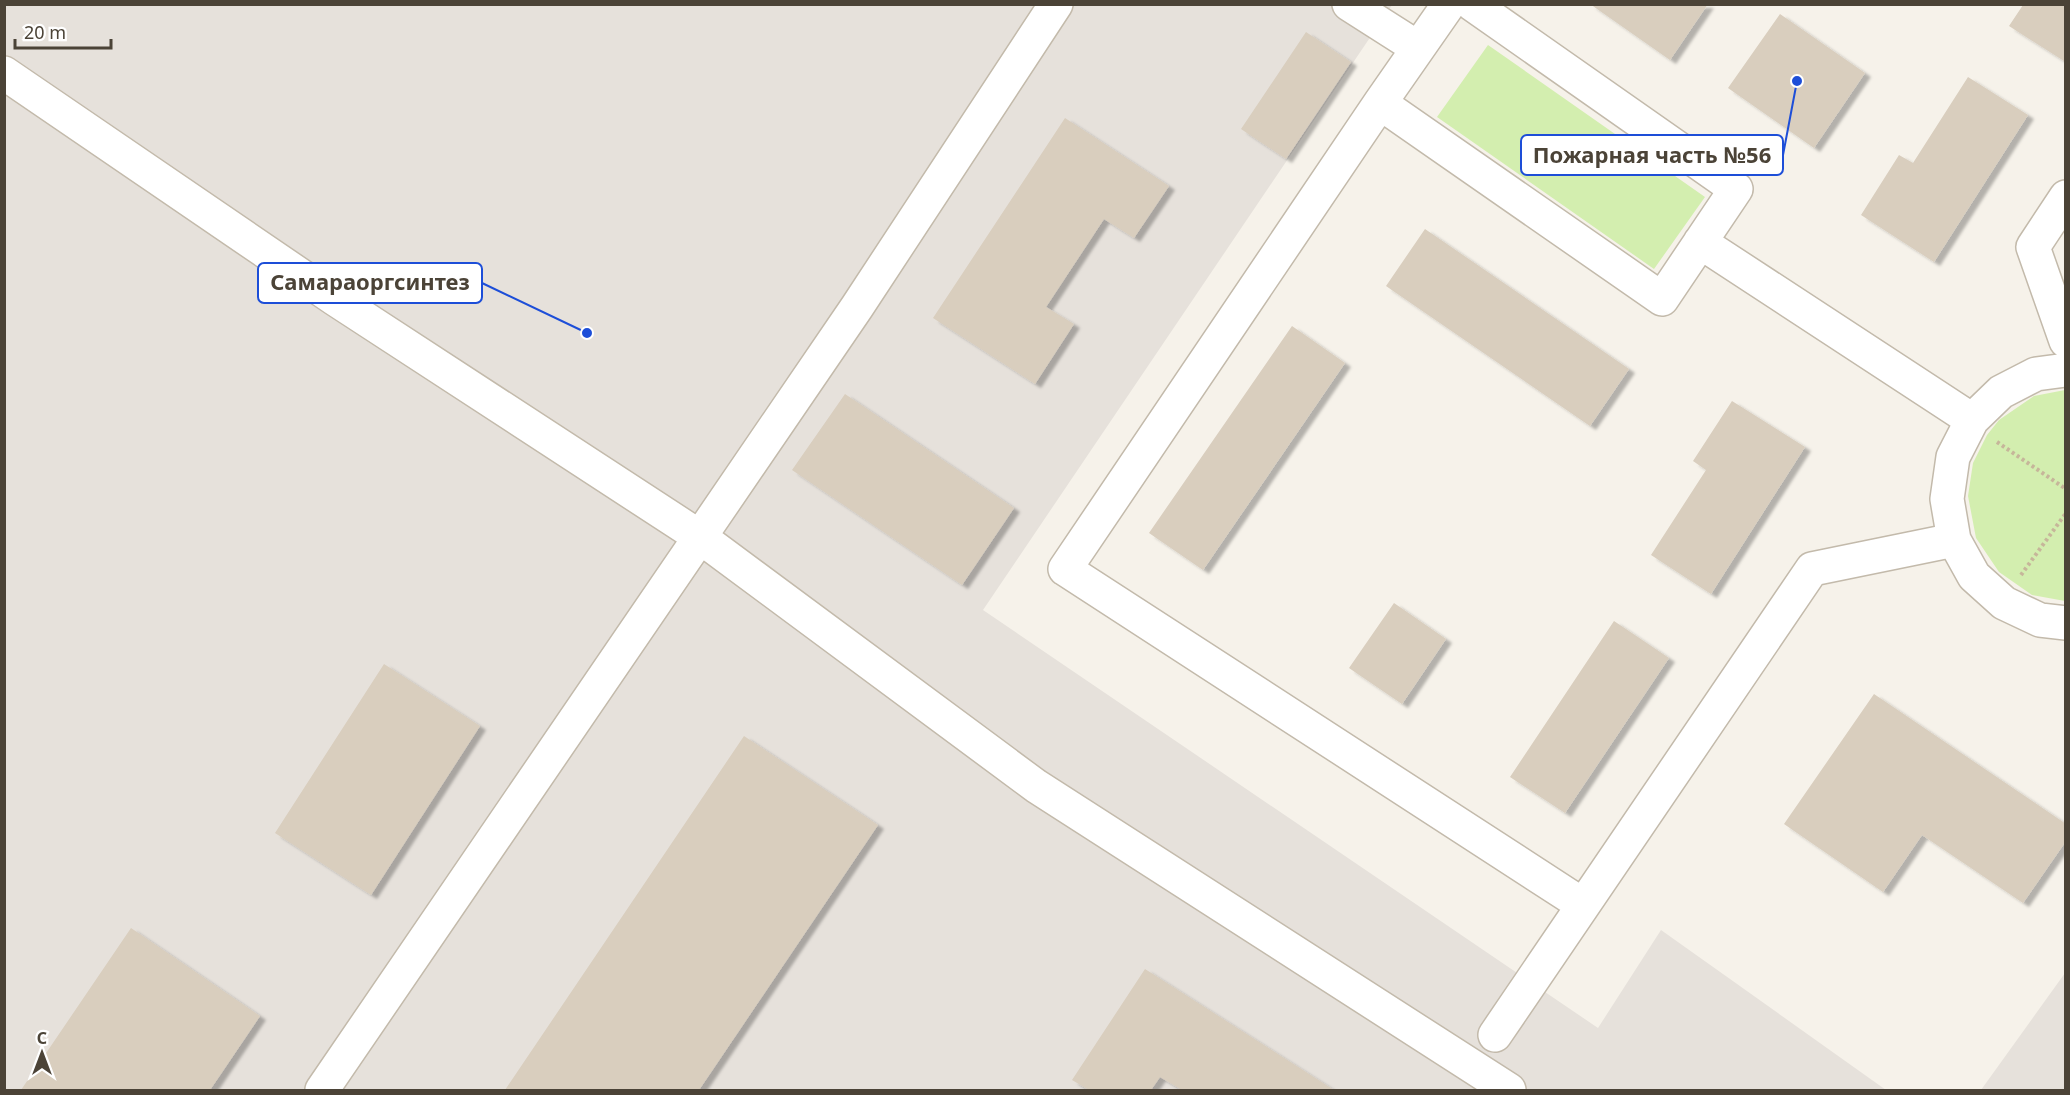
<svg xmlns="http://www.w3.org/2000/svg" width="2070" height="1095" font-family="'Noto Sans',sans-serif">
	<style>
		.industrial { fill: #e6e1db }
		.green { fill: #d3eeaf }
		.building { fill: #d9cebe; filter: url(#shadow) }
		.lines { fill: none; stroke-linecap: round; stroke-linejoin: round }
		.minor-casing { stroke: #c3baab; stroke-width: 36 }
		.path { stroke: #c6b69a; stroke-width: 4; stroke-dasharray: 3 3; stroke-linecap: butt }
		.minor { stroke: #fff; stroke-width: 33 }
		.leader { fill: none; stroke: #1d4ed8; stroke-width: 2 }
		.callout-dot { fill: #1d4ed8; stroke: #fff; stroke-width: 2 }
		.callout { fill: #fff; stroke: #1d4ed8; stroke-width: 2 }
		.callout-label { font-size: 22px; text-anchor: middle; font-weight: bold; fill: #4b4337 }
	</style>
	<defs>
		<filter id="shadow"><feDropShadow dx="6" dy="4" stdDeviation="1.5" flood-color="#0004"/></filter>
	</defs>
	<rect width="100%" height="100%" fill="#f6f2ea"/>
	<path class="industrial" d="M5,4L1392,5L983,610L1598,1028L1661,930L1886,1090H5Z
		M2065,973V1090H1981Z"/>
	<path class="green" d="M1488,45L1705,197L1654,269L1437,117Z
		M2065,390H2066L2065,601L2032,595L1999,572L1976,538L1968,496L1973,463L1987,435L1999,420L2034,396Z"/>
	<path class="building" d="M1590,4H1708L1670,60Z
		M2023,5H2066V58L2064,61L2009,26Z
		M1780,14L1865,73L1814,148L1728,88Z
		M1306,32L1351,62L1286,159L1241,129Z
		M1968,77L2028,115L1934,262L1861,215L1899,155L1913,163Z
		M1065,118L1169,186L1134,238L1104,219L1046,307L1074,324L1035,384L933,318Z
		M1425,229L1629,369L1590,426L1386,286Z
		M1292,326L1345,363L1203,570L1149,533Z
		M845,394L1014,508L962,585L792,470Z
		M1732,401L1805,447L1711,594L1651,555L1706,470L1693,461Z
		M1394,603L1446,639L1402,704L1349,668Z
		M1614,621L1669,658L1565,813L1510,777Z
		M384,664L480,726L371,895L275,833Z
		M1874,694L2066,824V841L2023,903L1922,835L1883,892L1784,824Z
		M744,736L878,825L699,1090H505Z
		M131,928L260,1016L210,1090H21Z
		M1145,969L1334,1090H1182L1160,1077L1151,1090H1089L1072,1080Z"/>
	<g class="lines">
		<g class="minor-casing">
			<path id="minor" d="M1349,4L1418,48
				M1449,4L1380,103L1065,569L1583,905
				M4,73L335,299L700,537L1036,786L1509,1090
				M1380,103L1662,299L1736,189L1472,4
				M2066,197L2033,247L2066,341
				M1700,242L1972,420
				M2066,370L2036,374L2001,392L1972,420L1953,457L1947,499L1954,540L1974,576L2004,603L2040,620L2066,623
				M1495,1035L1812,569L1954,540
				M322,1090L857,307L1056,4"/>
		</g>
		<path class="path" d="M1997,442L2066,489
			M2021,575L2066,513"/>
		<use href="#minor" class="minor"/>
	</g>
	<path class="leader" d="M1797 81L1783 155M587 333L482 283"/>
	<g class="callout-dot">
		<circle cx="1797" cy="81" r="6"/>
		<circle cx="587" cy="333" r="6"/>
	</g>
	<g class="callout">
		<rect x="1521" y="135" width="262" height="40" rx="6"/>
		<rect x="258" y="263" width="224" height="40" rx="6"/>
	</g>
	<g class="callout-label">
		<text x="1652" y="163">Пожарная часть №56</text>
		<text x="370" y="290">Самараоргсинтез</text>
	</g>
	<rect width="2070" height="1095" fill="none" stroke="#4b4337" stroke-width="12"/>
	<g transform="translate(42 1053)" stroke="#ffffff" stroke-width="4.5" paint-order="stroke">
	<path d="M0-4.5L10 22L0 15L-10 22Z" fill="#4b4337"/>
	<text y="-9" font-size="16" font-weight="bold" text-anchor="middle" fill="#4b4337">С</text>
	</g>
	<path d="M15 39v9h96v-9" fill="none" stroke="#4b4337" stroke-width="3"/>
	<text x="24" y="39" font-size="18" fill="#4b4337" stroke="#ffffff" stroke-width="4.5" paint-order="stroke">20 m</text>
</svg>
